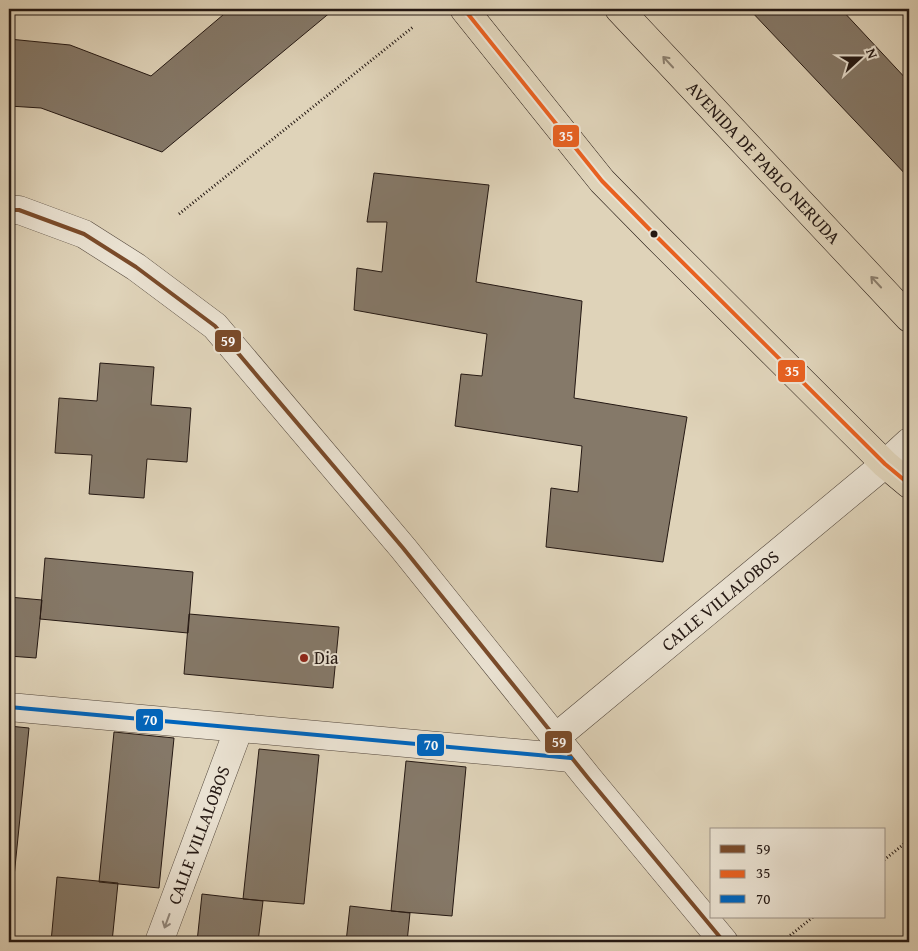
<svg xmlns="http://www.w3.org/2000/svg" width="918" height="951" font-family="'Gentium Book Plus',serif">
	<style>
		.building { fill: #857969; stroke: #241813 }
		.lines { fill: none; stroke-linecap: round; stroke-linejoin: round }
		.minor-casing { stroke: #53473c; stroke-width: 29 }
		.major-casing { stroke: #241813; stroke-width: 29 }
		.path { stroke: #241813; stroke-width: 3; stroke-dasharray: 1 2.5; stroke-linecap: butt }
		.minor { stroke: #eae2d2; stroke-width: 28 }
		.major { stroke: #dfd3b9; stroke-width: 28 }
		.bus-1-casing { stroke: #eae2d2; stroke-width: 8 }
		.bus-2-casing { stroke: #eae2d2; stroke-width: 8 }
		.bus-3-casing { stroke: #eae2d2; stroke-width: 8 }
		.bus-1 { stroke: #7a4b2a; stroke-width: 4 }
		.bus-2 { stroke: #e86121; stroke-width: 4 }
		.bus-3 { stroke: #0065bd; stroke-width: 4 }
		.oneway { stroke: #8b7f6e }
		.oneway2 { stroke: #91877c }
		.bus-dot { fill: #241813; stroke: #eae2d2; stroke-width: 2 }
		.poi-dot { fill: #8f2418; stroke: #eae2d2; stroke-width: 2 }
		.labels { text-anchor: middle; stroke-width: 4; stroke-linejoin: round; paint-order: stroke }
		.street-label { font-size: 18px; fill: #241813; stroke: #eae2d2 }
		.poi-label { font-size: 18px; fill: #241813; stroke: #eae2d2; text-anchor: start }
		.line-badge { stroke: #eae2d2; stroke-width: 2 }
		.badge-label { font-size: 14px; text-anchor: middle; font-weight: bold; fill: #fff }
	</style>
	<rect width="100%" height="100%" fill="#dfd3b9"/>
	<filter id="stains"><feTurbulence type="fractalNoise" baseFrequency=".004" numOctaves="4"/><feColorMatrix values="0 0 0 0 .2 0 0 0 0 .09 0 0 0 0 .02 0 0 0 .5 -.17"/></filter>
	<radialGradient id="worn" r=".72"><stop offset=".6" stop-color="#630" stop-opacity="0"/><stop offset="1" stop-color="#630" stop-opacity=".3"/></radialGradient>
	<path class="building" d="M230,9H330L332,11L162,152L41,108L9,106V39L70,45L151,76Z
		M749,9H841L909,82V178Z
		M374,173L489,185L476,282L582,301L574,398L687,417L663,562L546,547L551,488L578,492L582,446L455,426L461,374L482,376L487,334L354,310L357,268L382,272L387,222H367Z
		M100,363L154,367L151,405L191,408L187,462L147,459L144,498L89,494L92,455L55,453L59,398L97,401Z
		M45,558L193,572L188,633L40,619Z
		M9,597L42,600L36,658L9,656Z
		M189,614L339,627L333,688L184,674Z
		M9,726L29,728L14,877H9Z
		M114,732L174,738L159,888L99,882Z
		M259,749L319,755L304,904L243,899Z
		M406,761L466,767L452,916L391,911Z
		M57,877L118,883L112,942H51Z
		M202,894L263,901L258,942H197Z
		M350,906L410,913L407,942H346Z"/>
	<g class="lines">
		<g class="minor-casing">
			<g id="minor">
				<path d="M9,210H19L84,234L136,267L215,326L403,548L588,778L724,942"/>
				<path d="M9,707L571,758"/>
				<path id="s1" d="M555,738L885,464L909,442"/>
				<path id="s2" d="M159,942L239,728"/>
			</g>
		</g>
		<g class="major-casing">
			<g id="major">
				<path d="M464,9L602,181L657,237L885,464L909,484"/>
				<path id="s3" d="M619,9L909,318"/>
			</g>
		</g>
		<path class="path" d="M179,214L413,27
			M884,860L909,840
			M782,942L813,917"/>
		<use href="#minor" class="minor"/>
		<use href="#major" class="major"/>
		<g class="bus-1-casing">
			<path id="bus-1" d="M9,210H19L84,234L136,267L215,326L403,548L588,778L724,942"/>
		</g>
		<g class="bus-2-casing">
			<path id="bus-2" d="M464,9L602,181L657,237L885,464L909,484"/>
		</g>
		<g class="bus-3-casing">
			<path id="bus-3" d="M9,707L571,758"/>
		</g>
		<use href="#bus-1" class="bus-1"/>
		<use href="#bus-2" class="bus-2"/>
		<use href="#bus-3" class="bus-3"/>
	</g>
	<defs><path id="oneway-shaft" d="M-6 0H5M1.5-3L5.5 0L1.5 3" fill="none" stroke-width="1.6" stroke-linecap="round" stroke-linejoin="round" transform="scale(1.25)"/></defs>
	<g class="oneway">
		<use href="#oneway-shaft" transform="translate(668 62) rotate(-133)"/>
		<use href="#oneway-shaft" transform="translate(876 282) rotate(-133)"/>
	</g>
	<use class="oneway2" href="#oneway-shaft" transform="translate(167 921) rotate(110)"/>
	<circle class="bus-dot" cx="654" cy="234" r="4.5"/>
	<circle class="poi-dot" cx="304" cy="658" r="5"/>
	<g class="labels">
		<g class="street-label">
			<text dy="6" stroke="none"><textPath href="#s3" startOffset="211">AVENIDA DE PABLO NERUDA</textPath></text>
			<text dy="6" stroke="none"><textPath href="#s1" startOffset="215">CALLE VILLALOBOS</textPath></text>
			<text dy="6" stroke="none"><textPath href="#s2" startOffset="114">CALLE VILLALOBOS</textPath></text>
		</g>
		<g class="poi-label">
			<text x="314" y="664">Dia</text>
		</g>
	</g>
	<g class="line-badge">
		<rect x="552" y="124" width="28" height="24" rx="5" fill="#e86121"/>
		<rect x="214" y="329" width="28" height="24" rx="5" fill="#7a4b2a"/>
		<rect x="777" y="359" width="29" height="24" rx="5" fill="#e86121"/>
		<rect x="135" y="708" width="29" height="24" rx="5" fill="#0065bd"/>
		<rect x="544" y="730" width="29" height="24" rx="5" fill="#7a4b2a"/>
		<rect x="416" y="733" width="29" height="24" rx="5" fill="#0065bd"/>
	</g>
	<g class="badge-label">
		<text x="566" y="141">35</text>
		<text x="228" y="346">59</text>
		<text x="792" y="376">35</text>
		<text x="150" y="725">70</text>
		<text x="559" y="747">59</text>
		<text x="431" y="750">70</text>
	</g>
	<rect width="918" height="951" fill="none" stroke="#dfd3b9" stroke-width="30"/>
	<rect x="10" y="10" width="898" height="931" fill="none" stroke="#241813" stroke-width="2.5"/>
	<rect x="15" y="15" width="888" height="921" fill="none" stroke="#241813"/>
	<rect x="710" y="828" width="175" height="90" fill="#eae2d2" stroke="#9b9186"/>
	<rect x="720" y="845" width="25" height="8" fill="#7a4b2a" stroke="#9b9186"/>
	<text x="756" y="854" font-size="15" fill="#241813">59</text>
	<rect x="720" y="870" width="25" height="8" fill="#e86121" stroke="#9b9186"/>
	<text x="756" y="878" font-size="15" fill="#241813">35</text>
	<rect x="720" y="895" width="25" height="8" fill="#0065bd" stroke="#9b9186"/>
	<text x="756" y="904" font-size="15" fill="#241813">70</text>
	<g transform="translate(860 58) rotate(69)" stroke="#eae2d2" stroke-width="4" paint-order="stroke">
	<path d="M0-4L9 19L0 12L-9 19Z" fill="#241813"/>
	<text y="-8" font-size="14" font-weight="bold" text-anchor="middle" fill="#241813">N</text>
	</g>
	<rect width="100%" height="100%" filter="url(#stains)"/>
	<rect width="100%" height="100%" fill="url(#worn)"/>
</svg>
